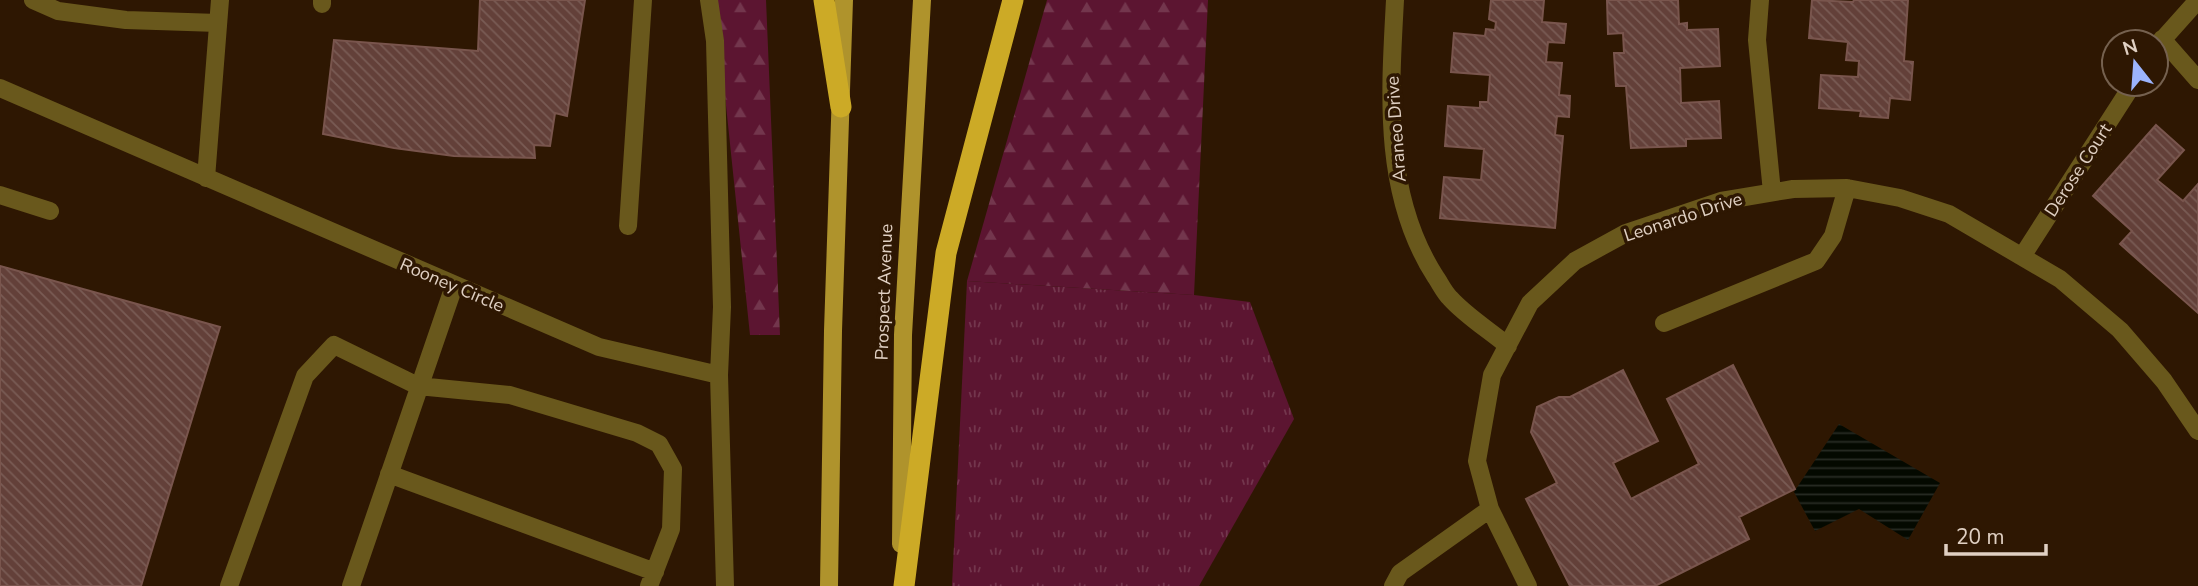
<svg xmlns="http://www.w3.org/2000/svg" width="2198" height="586" font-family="'Nunito Sans',sans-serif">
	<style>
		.grass { fill: url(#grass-tufts) }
		.forest { fill: url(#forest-firs) }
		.water { fill: url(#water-rules) }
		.building { fill: url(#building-back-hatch); stroke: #79554d; stroke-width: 2 }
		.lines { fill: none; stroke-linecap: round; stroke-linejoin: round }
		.minor { stroke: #69581c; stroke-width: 18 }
		.major { stroke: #af932c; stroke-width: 18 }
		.highway { stroke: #ccaa26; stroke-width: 21 }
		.labels { text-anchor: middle; stroke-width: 7; stroke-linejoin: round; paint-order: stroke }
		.street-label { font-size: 18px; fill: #e0d0c3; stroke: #2e1702 }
	</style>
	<defs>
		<pattern id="grass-tufts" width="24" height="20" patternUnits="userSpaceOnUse" patternTransform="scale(1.75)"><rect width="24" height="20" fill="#5c1531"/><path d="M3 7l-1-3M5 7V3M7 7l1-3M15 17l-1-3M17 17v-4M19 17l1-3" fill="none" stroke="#73364d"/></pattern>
		<pattern id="forest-firs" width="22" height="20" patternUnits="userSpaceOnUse" patternTransform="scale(1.75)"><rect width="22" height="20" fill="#5c1531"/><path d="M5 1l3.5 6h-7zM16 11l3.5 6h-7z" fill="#73364d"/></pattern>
		<pattern id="water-rules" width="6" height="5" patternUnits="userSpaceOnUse" patternTransform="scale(1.75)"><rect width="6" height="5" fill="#040900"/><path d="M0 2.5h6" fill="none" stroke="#282c24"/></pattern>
		<pattern id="building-back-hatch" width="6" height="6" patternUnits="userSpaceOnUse" patternTransform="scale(1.75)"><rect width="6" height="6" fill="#634039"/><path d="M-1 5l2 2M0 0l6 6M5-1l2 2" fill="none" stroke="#795b54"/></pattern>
	</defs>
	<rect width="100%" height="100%" fill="#2e1702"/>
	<path class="grass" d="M967,281L1194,295L1250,302L1294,419L1199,586H952Z"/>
	<path class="forest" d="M715,0H766L780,335H750Z
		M1047,0H1208L1194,295L967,281Z"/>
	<path class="water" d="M1839,424L1940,483L1908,540L1859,509L1815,531L1794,492Z"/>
	<path class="building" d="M480,0H585L567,116L555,113L550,146L534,145L535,158L454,156L394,148L323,134L334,40L478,51Z
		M1491,0H1544L1542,22L1566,24L1564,43L1548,42L1546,62L1562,63L1559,95L1570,96L1569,117L1557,116L1555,135L1563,136L1555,228L1440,218L1444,177L1481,180L1484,149L1445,146L1448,106L1480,108V102H1488L1490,75L1451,72L1454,33L1485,36L1486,29L1495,30L1496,22L1489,19Z
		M1607,0H1678L1679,24L1687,23V30L1718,29L1720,66L1680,68L1681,103L1719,101L1721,138L1686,139V146L1631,148L1626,86H1616L1614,53H1624L1623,33L1608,34Z
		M1812,0L1853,2L1854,0H1908L1904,61L1913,62L1910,100L1890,98L1888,118L1860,116L1861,111L1819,108L1821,75L1858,77L1859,61L1846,60L1848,42L1809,38Z
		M2156,125L2184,150L2157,180L2183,201L2198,184V313L2120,244L2132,231L2093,196Z
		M0,266L220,327L141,586H0Z
		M1733,365L1795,489L1739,517L1749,539L1655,586H1570L1526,499L1557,483L1531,432L1537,407L1559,397H1570L1623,370L1658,441L1613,463L1631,499L1699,464L1667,399Z"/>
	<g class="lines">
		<path class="minor" d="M33,0L58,11L126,20L218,23
			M709,0L715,41L722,307L719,375
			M1395,0C1390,93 1382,193 1435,276C1440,283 1444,292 1450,298C1466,316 1489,330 1508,346
			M1760,0L1757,40L1772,192
			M322,4V0
			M2162,39L2198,80
			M2156,47L2198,0
			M0,88L599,347L719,375L725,586
			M206,178L220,0
			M0,195L50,211
			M628,226L643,0
			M2023,255L2133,84
			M1664,323L1816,261L1833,236L1847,188
			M389,474L655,572
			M229,586L305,376L334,345L418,386L510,395L637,433L659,444L673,469L671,529L649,586
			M351,586L454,286
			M1393,586L1400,573L1490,509
			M1528,586L1490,509L1477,461L1492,375L1530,303L1575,261L1626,233L1721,201L1793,189L1847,188L1900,198L1949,214L2060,279L2120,330L2164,381L2198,431"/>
		<path class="major" d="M901,544L903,335L922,0
			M829,586L833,331L844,0"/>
		<path class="highway" d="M824,0L841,107
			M904,586L946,253L1013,0"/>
	</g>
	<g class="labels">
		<g class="street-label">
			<text transform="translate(1396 129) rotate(-94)" y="6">Araneo Drive</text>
			<text transform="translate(2078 170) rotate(-57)" y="6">Derose Court</text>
			<text transform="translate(1683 217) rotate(-18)" y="6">Leonardo Drive</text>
			<text transform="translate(452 285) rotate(23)" y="6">Rooney Circle</text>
			<text transform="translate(884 292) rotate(-88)" y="6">Prospect Avenue</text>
		</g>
	</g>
	<g transform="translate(2135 63) rotate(343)"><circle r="33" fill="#2e1702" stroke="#75614f" stroke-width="2"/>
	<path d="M0-5L12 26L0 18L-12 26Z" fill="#9cb4fd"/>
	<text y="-10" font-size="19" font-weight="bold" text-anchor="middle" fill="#e0d0c3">N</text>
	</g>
	<path d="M1946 544v10h100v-10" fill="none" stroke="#e0d0c3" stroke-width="3.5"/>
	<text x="1956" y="544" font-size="21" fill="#e0d0c3" stroke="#2e1702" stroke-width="5" paint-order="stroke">20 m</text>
</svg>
